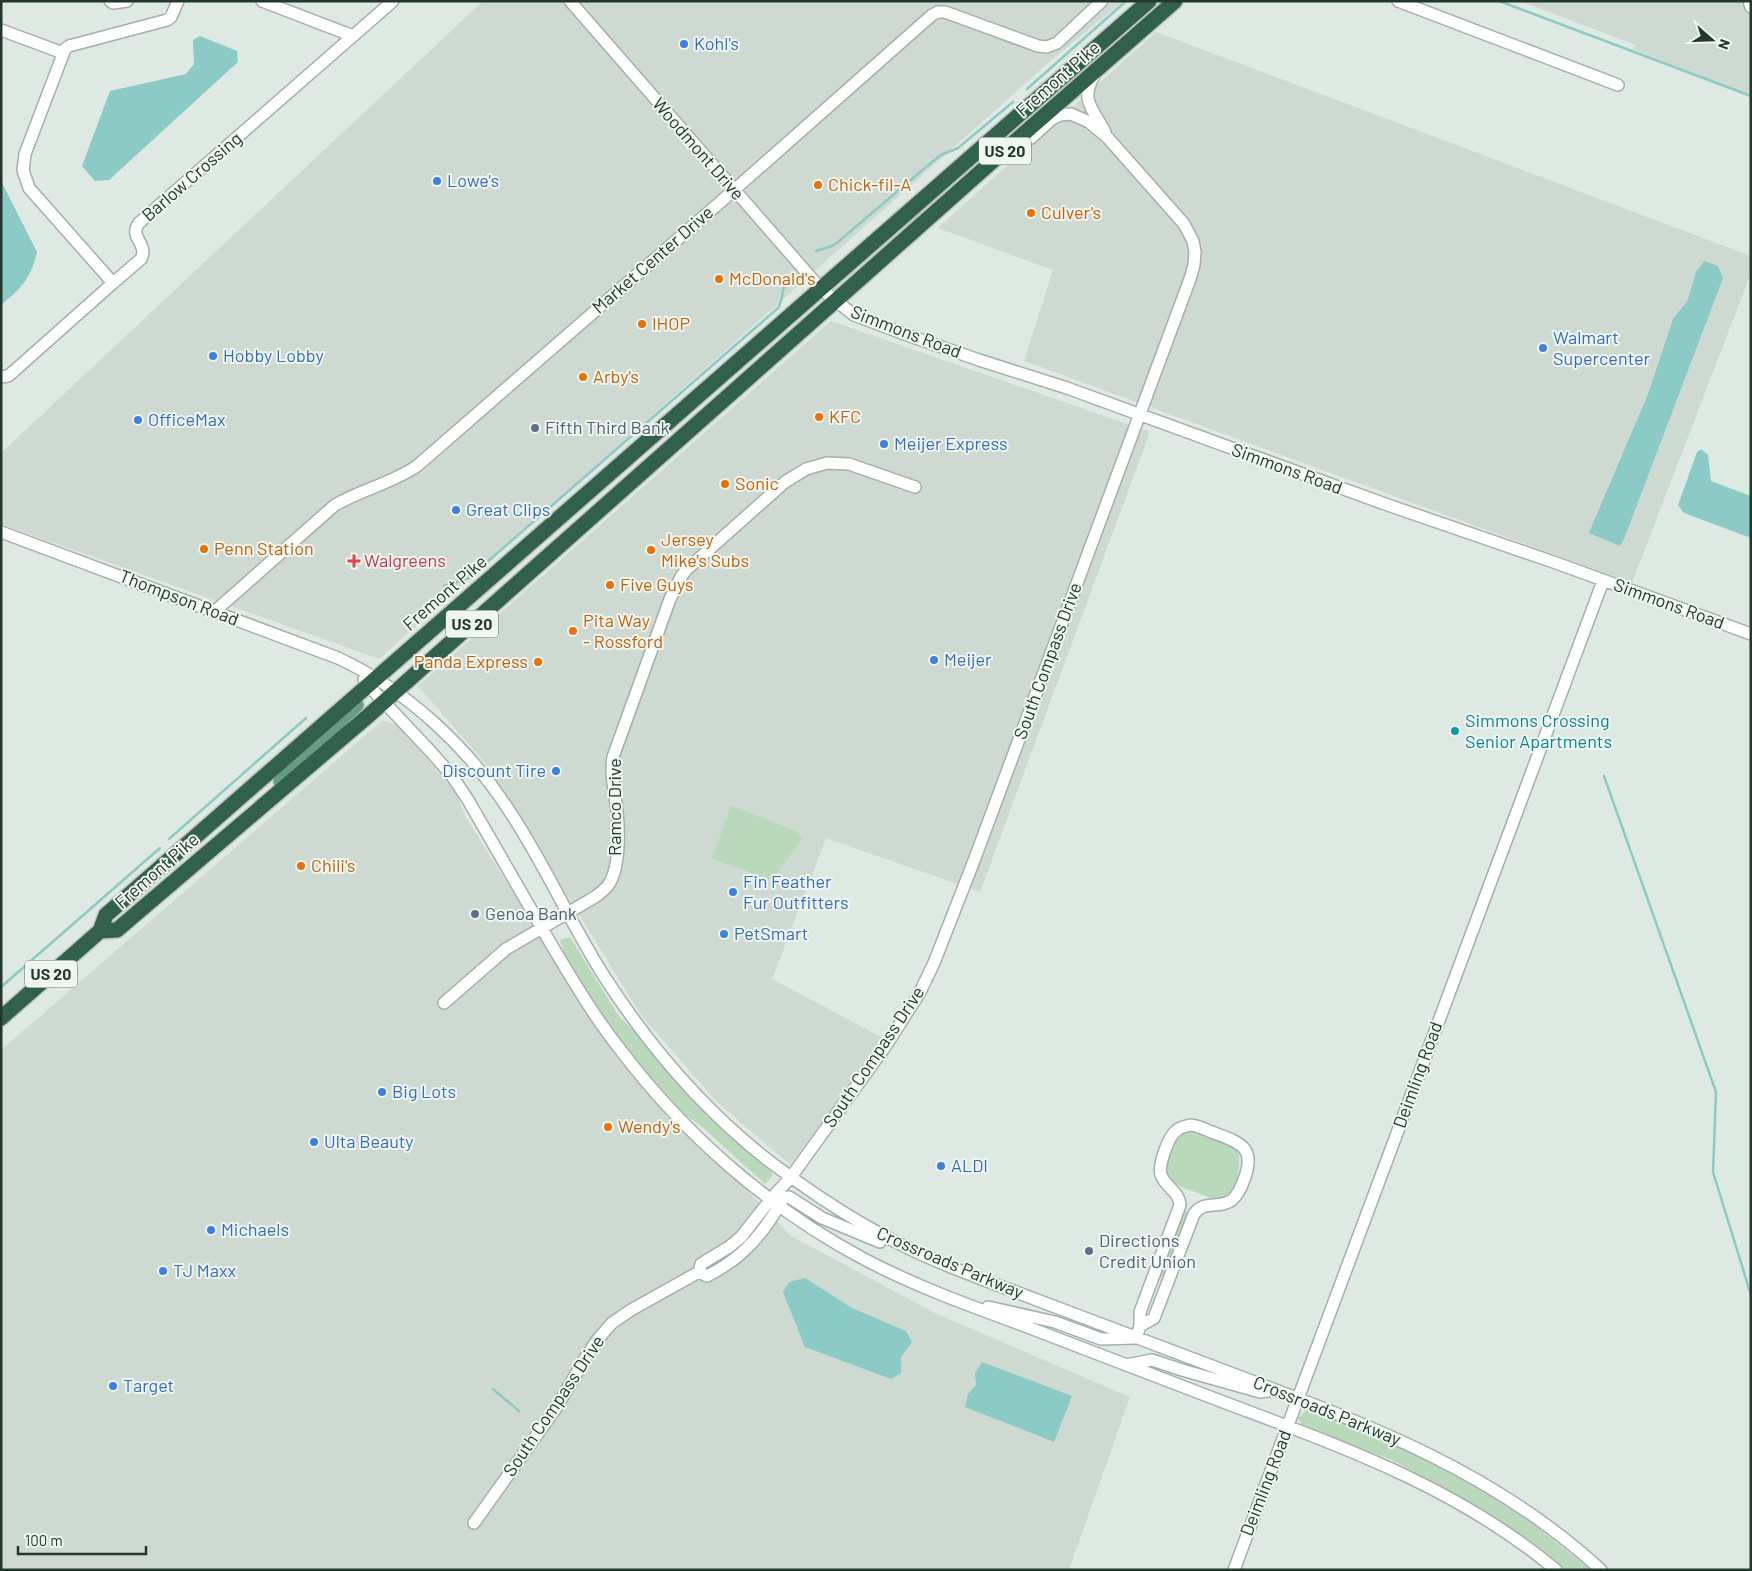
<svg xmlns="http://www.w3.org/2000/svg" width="1752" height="1571" font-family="Barlow,sans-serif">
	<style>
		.built { fill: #ced9d1 }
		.green { fill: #bad9bb }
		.water { fill: #8ccac5 }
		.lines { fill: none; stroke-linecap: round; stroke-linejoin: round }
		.stream { stroke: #8ccac5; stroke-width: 2.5 }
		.minor-casing { stroke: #a3b0a9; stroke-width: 14 }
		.major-casing { stroke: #bdc3c0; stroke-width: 18 }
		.highway-casing { stroke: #bdc3c0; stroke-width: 18 }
		.minor { stroke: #fff; stroke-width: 11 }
		.major { stroke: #689b82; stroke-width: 15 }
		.highway { stroke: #31614c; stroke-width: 15 }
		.shop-dot { fill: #3f7fe0; stroke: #eff6f1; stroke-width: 2 }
		.food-dot { fill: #e8710a; stroke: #eff6f1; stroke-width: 2 }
		.service-dot { fill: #5c6f8a; stroke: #eff6f1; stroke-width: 2 }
		.health-dot { fill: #e0444e; stroke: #eff6f1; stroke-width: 2 }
		.culture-dot { fill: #0f9aa8; stroke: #eff6f1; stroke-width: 2 }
		.labels { text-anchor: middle; stroke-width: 4; stroke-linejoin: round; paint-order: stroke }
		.shield { fill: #eff6f1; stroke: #607168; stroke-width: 1 }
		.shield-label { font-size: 16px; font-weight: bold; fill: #22382d }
		.shop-label { font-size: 18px; fill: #366cbe; stroke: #eff6f1; text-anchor: start }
		.street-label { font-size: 18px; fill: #22382d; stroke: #eff6f1 }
		.food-label { font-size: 18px; fill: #c56008; stroke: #eff6f1; text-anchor: start }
		.service-label { font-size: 18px; fill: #4e5e75; stroke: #eff6f1; text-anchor: start }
		.health-label { font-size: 18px; fill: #be3a42; stroke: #eff6f1; text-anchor: start }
		.culture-label { font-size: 18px; fill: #0d838f; stroke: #eff6f1; text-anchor: start }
	</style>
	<rect width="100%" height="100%" fill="#dfe9e3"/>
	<path class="built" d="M483,1H1123L1054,58L379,659L1,524V453Z
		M1520,1H1751V96L1633,49L1636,45Z
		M1156,32L1751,256V273L1632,583L1024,361L1053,270L938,228Z
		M831,321L1150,432L980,892L826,838L772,979L885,1039L790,1165L717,1102L641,1015L486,764L418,686Z
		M383,720L400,726L457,795L465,816L613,1052L791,1236L937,1314L1130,1397L1069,1570H1V1050Z"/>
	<path class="green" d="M731,806L797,831L802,839L772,880L712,859Z
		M570,937L618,1015L634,1031L700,1107L768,1167L773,1175L765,1184L700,1125L679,1111L623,1045L587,993L565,955L560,940Z
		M1192,1132L1231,1146L1239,1152C1240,1172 1238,1186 1223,1200H1216L1171,1183L1166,1175L1164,1167L1176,1138L1182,1133Z
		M1186,1211L1188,1215L1164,1278H1160L1158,1275L1181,1212Z
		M1307,1409L1398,1446L1452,1472L1523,1516L1591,1570H1566L1486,1511L1392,1460L1302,1425L1298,1418Z"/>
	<path class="water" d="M200,36L237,51L238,62L109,180L95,181L82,166L110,91L186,74L194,64L193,40Z
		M1,181L37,252C31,278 22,288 1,305Z
		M1704,261L1718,266L1723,278L1624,539L1620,546L1589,533L1648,394L1673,319L1688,300L1696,272Z
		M1701,449L1708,455L1711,481L1751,496V538L1684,513L1678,505L1697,452Z
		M805,1278L852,1308L906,1331L912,1342L901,1357V1373L891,1379L805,1347L783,1292L789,1282Z
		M982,1362L1072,1396L1054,1442L965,1407L968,1394L976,1385L975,1373Z"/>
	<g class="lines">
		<path class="stream" d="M1499,1L1751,96
			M1027,89L1125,2
			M816,251L832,246L838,242L926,167L941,155L958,148L1013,102
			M444,586L469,578L778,308C784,298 782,286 788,276
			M1604,776L1716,1092L1713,1172L1751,1295
			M169,839L306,718
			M1,987L160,848
			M493,1389L519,1411"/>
		<g class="minor-casing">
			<path id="minor" d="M110,1L113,3L127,1
				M178,1L171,17L167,20L69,46L65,49L25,154L23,170L29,188L113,283L141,259C149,243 128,238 139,223L393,1
				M262,1L353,36
				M570,1L821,289L854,315L910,336L979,360L1067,388L1385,504L1559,564L1751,634
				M1398,1L1618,85
				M1749,1L1751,7
				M1,30L63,53
				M1095,74C1079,100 1093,109 1105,132
				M1,377L8,376L14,371L113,283
				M1,532L338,658C407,690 469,748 510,812C544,863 569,920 602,973C648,1045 705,1112 773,1164C812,1193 852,1220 896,1242C941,1265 990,1282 1037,1300C1105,1326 1173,1351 1241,1377C1372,1426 1496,1473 1601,1570
				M214,612L335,505C361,490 392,483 417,466L725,198L932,15L938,12H945L1038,46L1047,47L1057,43L1102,1
				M364,679L368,685L432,753L452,776L468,800C496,848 523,896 551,944C572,979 593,1015 619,1048C684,1134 768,1208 864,1259C913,1285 965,1304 1017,1323C1080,1347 1142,1371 1205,1395C1330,1443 1451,1482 1556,1570
				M444,1003L506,949L595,897C600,893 605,890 609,884C620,867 619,831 617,811C615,793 610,775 613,757L670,599L681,577L686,570L785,482L806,469L827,463L849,464L915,487
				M771,1199L789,1197L822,1218L880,1242
				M699,1272L707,1276C733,1263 751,1247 768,1223C773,1215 779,1208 782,1200
				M988,1307L1055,1322L1101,1339L1136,1338L1140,1326V1312L1180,1205C1179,1191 1166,1188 1161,1175C1158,1166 1168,1137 1176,1131C1180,1127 1186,1126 1191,1125C1200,1126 1208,1131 1217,1134C1241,1143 1255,1148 1245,1177C1242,1185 1239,1194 1232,1200C1218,1210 1205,1199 1194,1214L1154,1318L1140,1326
				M1126,1365L1152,1360L1182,1370L1260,1392L1275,1390
				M474,1523L556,1408L586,1357L598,1339L612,1323L631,1310L699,1272L701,1264L729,1247L741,1237L771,1199L791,1177L887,1044L920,992L934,963L975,858L1190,279L1194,265L1195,252L1193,241L1184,224L1108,138L1089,122L1071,114L1060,115L1052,119L1031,138L1015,143
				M1234,1570L1603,581"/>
		</g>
		<g class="major-casing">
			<path id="major" d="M281,781L306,759L343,717L356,705"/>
		</g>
		<g class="highway-casing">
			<path id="highway" d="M100,931L117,930L368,716L1013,143L1175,1
				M100,931L106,915L1149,1
				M1,1018L100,931"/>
		</g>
		<use href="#minor" class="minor"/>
		<use href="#major" class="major"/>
		<use href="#highway" class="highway"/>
	</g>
	<g class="shop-dot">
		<circle cx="684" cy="44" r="5"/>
		<circle cx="437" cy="181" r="5"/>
		<circle cx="1543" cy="348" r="5"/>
		<circle cx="213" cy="356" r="5"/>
		<circle cx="138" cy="420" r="5"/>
		<circle cx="884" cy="444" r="5"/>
		<circle cx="456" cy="510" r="5"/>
		<circle cx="934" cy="660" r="5"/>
		<circle cx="556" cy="771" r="5"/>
		<circle cx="733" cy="892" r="5"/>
		<circle cx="724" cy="934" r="5"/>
		<circle cx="382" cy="1092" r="5"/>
		<circle cx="314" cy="1142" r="5"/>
		<circle cx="941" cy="1166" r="5"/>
		<circle cx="211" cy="1230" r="5"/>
		<circle cx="163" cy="1271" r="5"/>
		<circle cx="113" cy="1386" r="5"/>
	</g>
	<g class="food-dot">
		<circle cx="818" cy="185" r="5"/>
		<circle cx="1031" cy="213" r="5"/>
		<circle cx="719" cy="279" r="5"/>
		<circle cx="642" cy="324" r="5"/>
		<circle cx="583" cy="377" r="5"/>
		<circle cx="819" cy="417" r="5"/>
		<circle cx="725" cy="484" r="5"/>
		<circle cx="204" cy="549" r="5"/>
		<circle cx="651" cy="550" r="5"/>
		<circle cx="610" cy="585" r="5"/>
		<circle cx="573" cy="631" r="5"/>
		<circle cx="538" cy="662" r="5"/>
		<circle cx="301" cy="866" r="5"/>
		<circle cx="608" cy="1127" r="5"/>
	</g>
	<g class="service-dot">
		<circle cx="535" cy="428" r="5"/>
		<circle cx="475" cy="914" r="5"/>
		<circle cx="1089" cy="1251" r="5"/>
	</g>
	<path class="health-dot" d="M351.5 553.5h5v5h5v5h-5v5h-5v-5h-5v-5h5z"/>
	<circle class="culture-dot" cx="1455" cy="731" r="5"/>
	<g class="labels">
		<g class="shield">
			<rect x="979" y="137.5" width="52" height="27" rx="4"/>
			<rect x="446" y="610.5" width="52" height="27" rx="4"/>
			<rect x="25" y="960.5" width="52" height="27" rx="4"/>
		</g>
		<g class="shield-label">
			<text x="1005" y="157">US 20</text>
			<text x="472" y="630">US 20</text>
			<text x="51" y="980">US 20</text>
		</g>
		<g class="shop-label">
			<text x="694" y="50">Kohl's</text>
			<text x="447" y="187">Lowe's</text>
			<text x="1553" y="344">Walmart<tspan x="1553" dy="21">Supercenter</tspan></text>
			<text x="223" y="362">Hobby Lobby</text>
			<text x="148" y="426">OfficeMax</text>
			<text x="894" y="450">Meijer Express</text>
			<text x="466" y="516">Great Clips</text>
			<text x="944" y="666">Meijer</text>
			<text x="546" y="777" text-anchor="end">Discount Tire</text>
			<text x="743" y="888">Fin Feather<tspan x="743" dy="21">Fur Outfitters</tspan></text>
			<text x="734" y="940">PetSmart</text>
			<text x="392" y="1098">Big Lots</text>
			<text x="324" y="1148">Ulta Beauty</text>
			<text x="951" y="1172">ALDI</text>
			<text x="221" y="1236">Michaels</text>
			<text x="173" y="1277">TJ Maxx</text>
			<text x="123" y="1392">Target</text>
		</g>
		<g class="street-label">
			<text transform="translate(1058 79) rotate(-41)" y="6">Fremont Pike</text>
			<text transform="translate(698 149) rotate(49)" y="6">Woodmont Drive</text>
			<text transform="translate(192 177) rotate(-41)" y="6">Barlow Crossing</text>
			<text transform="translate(653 260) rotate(-41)" y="6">Market Center Drive</text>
			<text transform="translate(906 332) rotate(21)" y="6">Simmons Road</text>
			<text transform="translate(1287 469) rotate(20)" y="6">Simmons Road</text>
			<text transform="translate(445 593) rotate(-41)" y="6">Fremont Pike</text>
			<text transform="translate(179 598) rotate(21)" y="6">Thompson Road</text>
			<text transform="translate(1669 604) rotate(20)" y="6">Simmons Road</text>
			<text transform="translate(1048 661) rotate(-70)" y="6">South Compass Drive</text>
			<text transform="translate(615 807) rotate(-90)" y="6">Ramco Drive</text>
			<text transform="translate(157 871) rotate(-41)" y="6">Fremont Pike</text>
			<text transform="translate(874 1057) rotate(-56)" y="6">South Compass Drive</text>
			<text transform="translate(1418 1075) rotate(-70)" y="6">Deimling Road</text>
			<text transform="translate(950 1263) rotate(23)" y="6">Crossroads Parkway</text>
			<text transform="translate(554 1406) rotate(-56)" y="6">South Compass Drive</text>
			<text transform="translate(1327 1411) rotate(22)" y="6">Crossroads Parkway</text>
			<text transform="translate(1266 1483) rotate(-69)" y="6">Deimling Road</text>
		</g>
		<g class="food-label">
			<text x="828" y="191">Chick-fil-A</text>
			<text x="1041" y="219">Culver's</text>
			<text x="729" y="285">McDonald's</text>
			<text x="652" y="330">IHOP</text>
			<text x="593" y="383">Arby's</text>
			<text x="829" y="423">KFC</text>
			<text x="735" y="490">Sonic</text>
			<text x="661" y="546">Jersey<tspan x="661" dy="21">Mike's Subs</tspan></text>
			<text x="214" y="555">Penn Station</text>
			<text x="620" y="591">Five Guys</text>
			<text x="583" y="627">Pita Way<tspan x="583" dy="21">- Rossford</tspan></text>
			<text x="528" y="668" text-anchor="end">Panda Express</text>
			<text x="311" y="872">Chili's</text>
			<text x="618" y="1133">Wendy's</text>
		</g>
		<g class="service-label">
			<text x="545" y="434">Fifth Third Bank</text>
			<text x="485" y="920">Genoa Bank</text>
			<text x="1099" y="1247">Directions<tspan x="1099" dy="21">Credit Union</tspan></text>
		</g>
		<g class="health-label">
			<text x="364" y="567">Walgreens</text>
		</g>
		<g class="culture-label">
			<text x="1465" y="727">Simmons Crossing<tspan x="1465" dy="21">Senior Apartments</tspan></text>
		</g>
	</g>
	<rect width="1752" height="1571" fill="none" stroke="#22382d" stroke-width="5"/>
	<g transform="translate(1712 40) rotate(110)" stroke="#eff6f1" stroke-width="4" paint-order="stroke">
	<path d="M0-4L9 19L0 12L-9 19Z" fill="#22382d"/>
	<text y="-8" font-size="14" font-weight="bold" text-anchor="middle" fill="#22382d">N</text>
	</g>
	<path d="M18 1546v8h128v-8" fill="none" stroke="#22382d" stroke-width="2.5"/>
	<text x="25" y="1546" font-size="15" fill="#22382d" stroke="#eff6f1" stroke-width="4" paint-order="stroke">100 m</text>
</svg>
